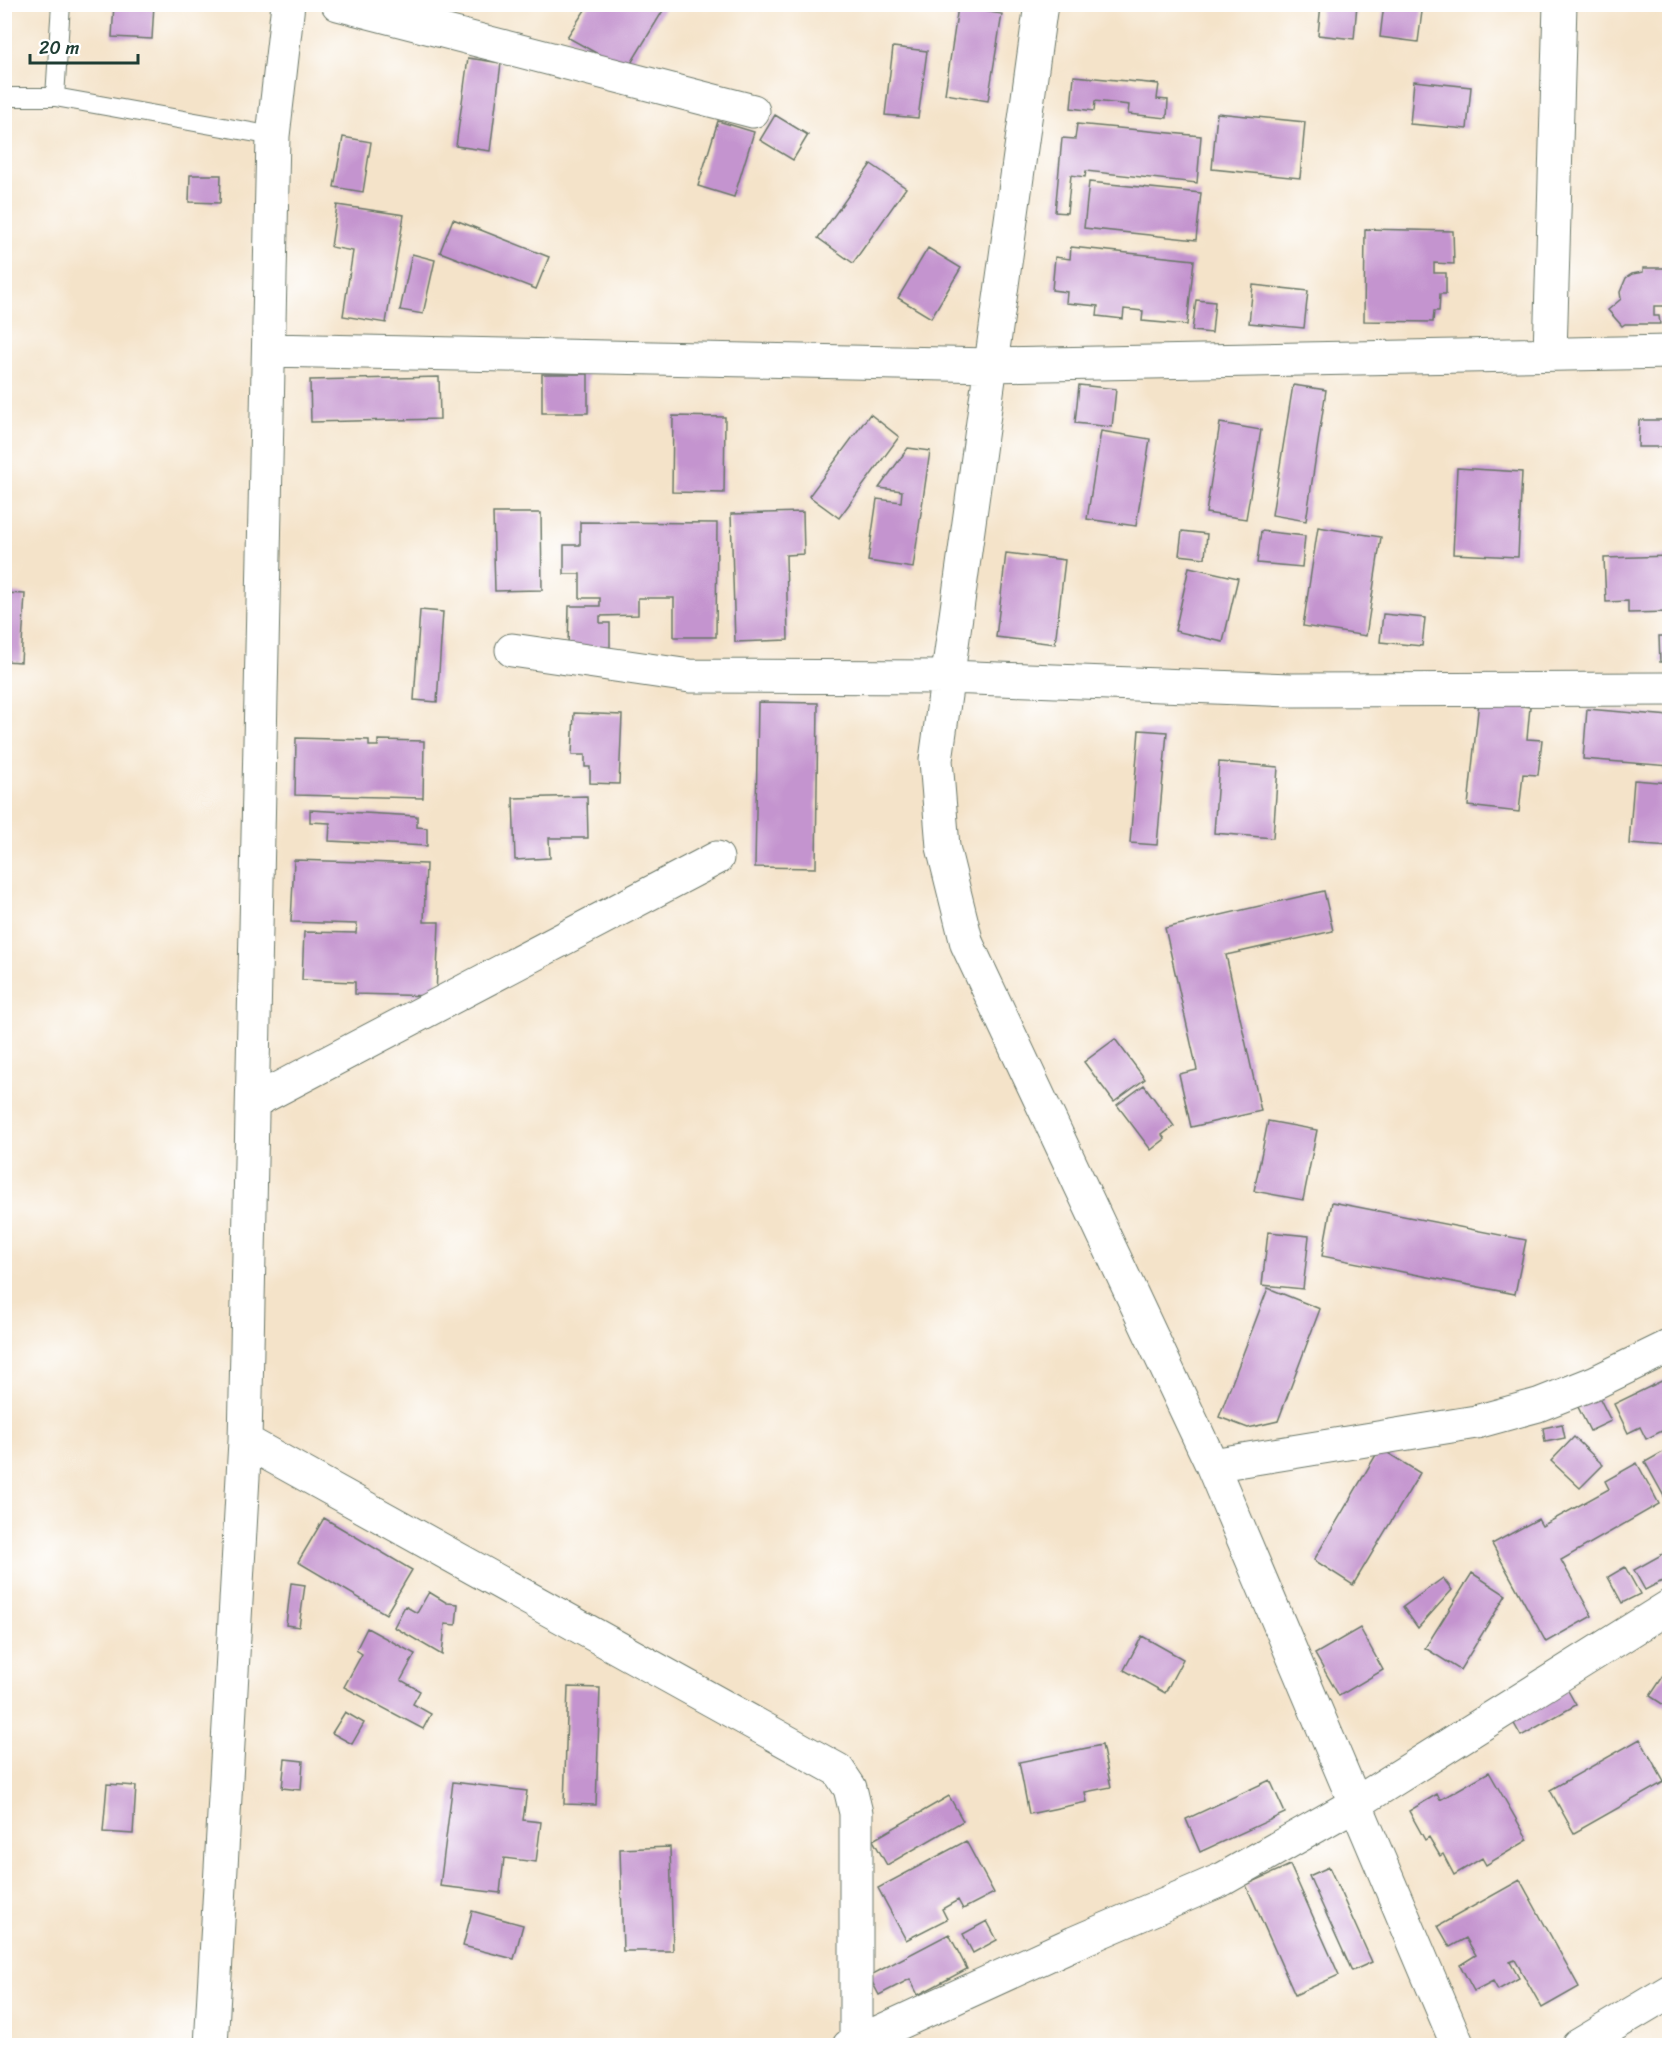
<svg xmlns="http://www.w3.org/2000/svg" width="1674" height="2050" font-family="Sriracha,sans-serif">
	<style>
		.building { fill: #c494cf }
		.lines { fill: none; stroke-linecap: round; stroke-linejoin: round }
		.lane-casing { stroke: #6a7768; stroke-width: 20 }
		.street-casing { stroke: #6a7768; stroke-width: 35 }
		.lane { stroke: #fff; stroke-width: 18 }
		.street { stroke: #fff; stroke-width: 33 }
	</style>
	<rect width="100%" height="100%" fill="#fff"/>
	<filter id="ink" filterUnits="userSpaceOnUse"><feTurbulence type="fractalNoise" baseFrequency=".0167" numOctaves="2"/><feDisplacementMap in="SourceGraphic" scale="12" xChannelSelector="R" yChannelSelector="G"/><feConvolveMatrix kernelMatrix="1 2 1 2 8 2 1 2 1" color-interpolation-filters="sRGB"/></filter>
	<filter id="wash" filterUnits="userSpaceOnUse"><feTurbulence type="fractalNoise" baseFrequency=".008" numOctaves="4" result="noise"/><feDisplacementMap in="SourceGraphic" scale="24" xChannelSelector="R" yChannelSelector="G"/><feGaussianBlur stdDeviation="1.35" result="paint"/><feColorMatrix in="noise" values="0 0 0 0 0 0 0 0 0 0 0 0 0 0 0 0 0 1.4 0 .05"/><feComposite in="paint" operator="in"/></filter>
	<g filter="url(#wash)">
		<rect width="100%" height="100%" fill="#f4e3c9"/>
		<g id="blocks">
			<path class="building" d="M114,4H154L152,39L112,37Z
				M589,4H667L627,70L567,37Z
				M1321,4H1357L1354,39L1318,35Z
				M1384,4H1423L1418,42L1380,37Z
				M958,7L1002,14L988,101L945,94Z
				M893,47L927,51L918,118L885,115Z
				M468,58L501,63L490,151L456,146Z
				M1074,76L1159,84L1157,99L1168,100L1167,118L1128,114L1129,105L1095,101L1094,111L1071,108Z
				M1414,81L1471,87L1467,129L1410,124Z
				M1217,113L1305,122L1300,178L1212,169Z
				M775,115L808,135L793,160L760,140Z
				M718,121L754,132L734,197L698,186Z
				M1077,124L1201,136L1197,183L1086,171L1085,177L1071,175L1067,213L1055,212L1062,138L1075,139Z
				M343,137L371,142L363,192L334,187Z
				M871,164L906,188L853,263L818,238Z
				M190,175H221L220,203L189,202Z
				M1089,182L1201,193L1196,240L1084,228Z
				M337,205L404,215L386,323L343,316L353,251L331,247Z
				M453,219L549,257L536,289L440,252Z
				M1365,229L1453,231L1454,264L1434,263V273H1446V294H1440L1439,311H1434L1433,322L1364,321Z
				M1071,247L1194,260L1187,325L1142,321L1143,311L1124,309L1123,319L1097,316L1098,306L1066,303L1067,292L1052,290L1055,257L1070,259Z
				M928,248L961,268L931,318L898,298Z
				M412,254L435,260L423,314L400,310Z
				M1643,268H1670V312H1666V306H1654V316H1659L1660,324H1625L1622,326L1608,310L1621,299L1620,292L1626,278L1632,274L1643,272Z
				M1253,285L1308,291L1304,328L1249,323Z
				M1196,300L1215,302L1212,333L1192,331Z
				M542,374H588V413H542Z
				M439,377L440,419L311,422L310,380Z
				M1079,385L1116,389L1112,427L1075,423Z
				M1293,385L1326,390L1306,521L1272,515Z
				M870,414L899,437L839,518L809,496Z
				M673,416L725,417L724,493L672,492Z
				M1639,420H1670V447H1638Z
				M1220,423L1261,430L1246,519L1206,513Z
				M1101,431L1150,439L1136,526L1087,519Z
				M908,448L930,451L913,568L868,561L877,499L901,502L902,491L879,488Z
				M1457,468L1522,472L1518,557L1453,554Z
				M803,512L804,554L786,555L788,640L735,642L731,514Z
				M493,513H541L542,590L495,591Z
				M580,522L717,523L716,637H674V598H638V615L600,616V623H610V647L568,648L569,606H600V598H580V574H564V545H580Z
				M1318,527L1381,537L1366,636L1303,626Z
				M1182,531L1207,534L1205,558L1179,555Z
				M1261,531L1305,536L1302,567L1257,563Z
				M1006,553L1065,560L1055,644L996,637Z
				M1670,556V612L1628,613V601L1606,602L1604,558Z
				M1189,567L1238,578L1223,642L1175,631Z
				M4,593L25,594L21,662L4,661Z
				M420,610L443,612L437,702L414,700Z
				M1383,614L1425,618L1422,646L1380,642Z
				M1659,636H1670V662H1660Z
				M1479,701L1530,707L1527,739L1542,740L1538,775L1523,774L1519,812L1468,806Z
				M758,702L818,703L816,868L755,867Z
				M1587,709L1670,716V766L1583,759Z
				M574,713L622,715L619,784L590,783V767H585V755H572Z
				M1139,730L1167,732L1157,845L1130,843Z
				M296,738L369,740V746H378V740L424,741L423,798L295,795Z
				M1219,762L1278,767L1273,838L1214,833Z
				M1634,780L1670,783V847L1629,844Z
				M587,796L588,838H549L550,858L515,860L513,798Z
				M310,810L417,816V827L427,828V846L329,841L330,823L310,822Z
				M294,860L426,864L424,922H439L436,996L355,994V982L302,980L304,932L356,933L357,924L291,922Z
				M1324,891L1333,931L1226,955L1261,1111L1191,1127L1179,1074L1197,1070L1165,928Z
				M1115,1039L1145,1079L1114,1102L1084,1062Z
				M1144,1085L1174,1126L1162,1135L1165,1139L1151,1150L1117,1105Z
				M1268,1121L1317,1130L1303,1200L1254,1191Z
				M1332,1202L1526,1240L1515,1294L1322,1256Z
				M1268,1232L1309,1236L1303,1289L1262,1285Z
				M1268,1288L1320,1309L1278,1421L1248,1428L1219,1417Z
				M1670,1377V1427L1646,1439L1640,1427L1628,1433L1614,1404Z
				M1597,1393L1611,1421L1590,1431L1576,1403Z
				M1562,1424L1565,1438L1545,1442L1543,1428Z
				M1574,1437L1603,1465L1580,1488L1551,1461Z
				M1380,1448L1420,1473L1353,1585L1314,1560Z
				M1670,1448V1507L1645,1462Z
				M1637,1463L1659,1504L1561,1560L1592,1616L1546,1642L1492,1544L1538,1519L1542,1526L1609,1489L1605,1481Z
				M324,1518L412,1570L386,1614L298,1562Z
				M1670,1550V1577L1645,1590L1634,1570Z
				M1625,1567L1640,1594L1622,1603L1608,1577Z
				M1472,1573L1506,1595L1460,1670L1425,1648Z
				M1443,1578L1452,1590L1418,1628L1403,1607Z
				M291,1583L305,1585L299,1627L286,1625Z
				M429,1592L447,1603L458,1604L456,1625L445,1624L442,1655L394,1627L405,1606L417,1613Z
				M367,1628L415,1654L401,1680L420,1691L413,1704L431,1714L423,1729L344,1687L362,1654L356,1650Z
				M1360,1628L1383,1670L1339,1696L1315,1654Z
				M1142,1636L1183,1659L1165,1693L1124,1670Z
				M1670,1666V1709L1650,1696Z
				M568,1687L600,1688L596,1805L564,1804Z
				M1567,1689L1576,1705L1521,1736L1512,1720Z
				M345,1712L364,1723L352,1744L332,1733Z
				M1640,1739L1664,1782L1574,1833L1550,1790Z
				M1102,1745L1111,1787L1085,1792L1087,1802L1029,1814L1019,1762Z
				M285,1759L303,1761L301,1790L282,1788Z
				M1489,1772L1528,1840L1486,1865L1482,1858L1454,1875L1443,1854L1440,1856L1429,1837L1425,1840L1409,1811L1437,1794L1440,1800Z
				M1270,1780L1285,1813L1200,1852L1186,1819Z
				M453,1782L527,1791L523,1820L541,1822L536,1862L504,1858L500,1893L440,1886Z
				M107,1784L136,1786L133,1834L103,1832Z
				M949,1796L963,1821L887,1865L873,1840Z
				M966,1841L994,1893L963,1909L958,1900L942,1909L947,1919L906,1940L878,1888Z
				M670,1847L673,1951H623L620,1849Z
				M1290,1865L1339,1975L1295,1995L1246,1885Z
				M1329,1867L1372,1962L1352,1971L1309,1876Z
				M1520,1880L1579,1987L1542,2008L1515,1960L1510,1962L1519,1978L1498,1990L1493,1981L1474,1991L1460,1965L1476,1955L1466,1938L1450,1947L1438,1926Z
				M472,1911L523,1925L514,1959L463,1946Z
				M987,1921L997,1940L973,1953L963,1934Z
				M949,1934L967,1969L918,1995L910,1979L879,1995L869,1976Z"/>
		</g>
	</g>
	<g filter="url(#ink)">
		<use href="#blocks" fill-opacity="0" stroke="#6a7768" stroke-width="1.5"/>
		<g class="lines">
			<g class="lane-casing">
				<path id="lane" d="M4,97H55L273,136
					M55,97L61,4"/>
			</g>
			<g class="street-casing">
				<path id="street" d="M338,4L753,111
					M1041,4L936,760L943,847L967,944L1212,1465L1458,2046
					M269,350L992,365L1670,352
					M1550,354L1560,4
					M512,650L690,676L948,677L1291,690L1670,689
					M253,1102L717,858
					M245,1441L838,1770L850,1788L856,1813V2042
					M1212,1465L1476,1422L1538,1405L1596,1382L1670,1346
					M211,2046L245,1441L273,136L288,4
					M849,2046L1074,1943L1223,1879L1355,1804L1670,1606
					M1578,2046L1670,1991"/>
			</g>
			<use href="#lane" class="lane"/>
			<use href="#street" class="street"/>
		</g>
	</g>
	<rect width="1674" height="2050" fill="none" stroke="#fff" stroke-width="24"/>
	<path d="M30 54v9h108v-9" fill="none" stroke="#1f3d34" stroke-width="3"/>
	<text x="39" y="54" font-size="18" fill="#1f3d34" stroke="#ffffff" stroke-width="4.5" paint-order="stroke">20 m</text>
</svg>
